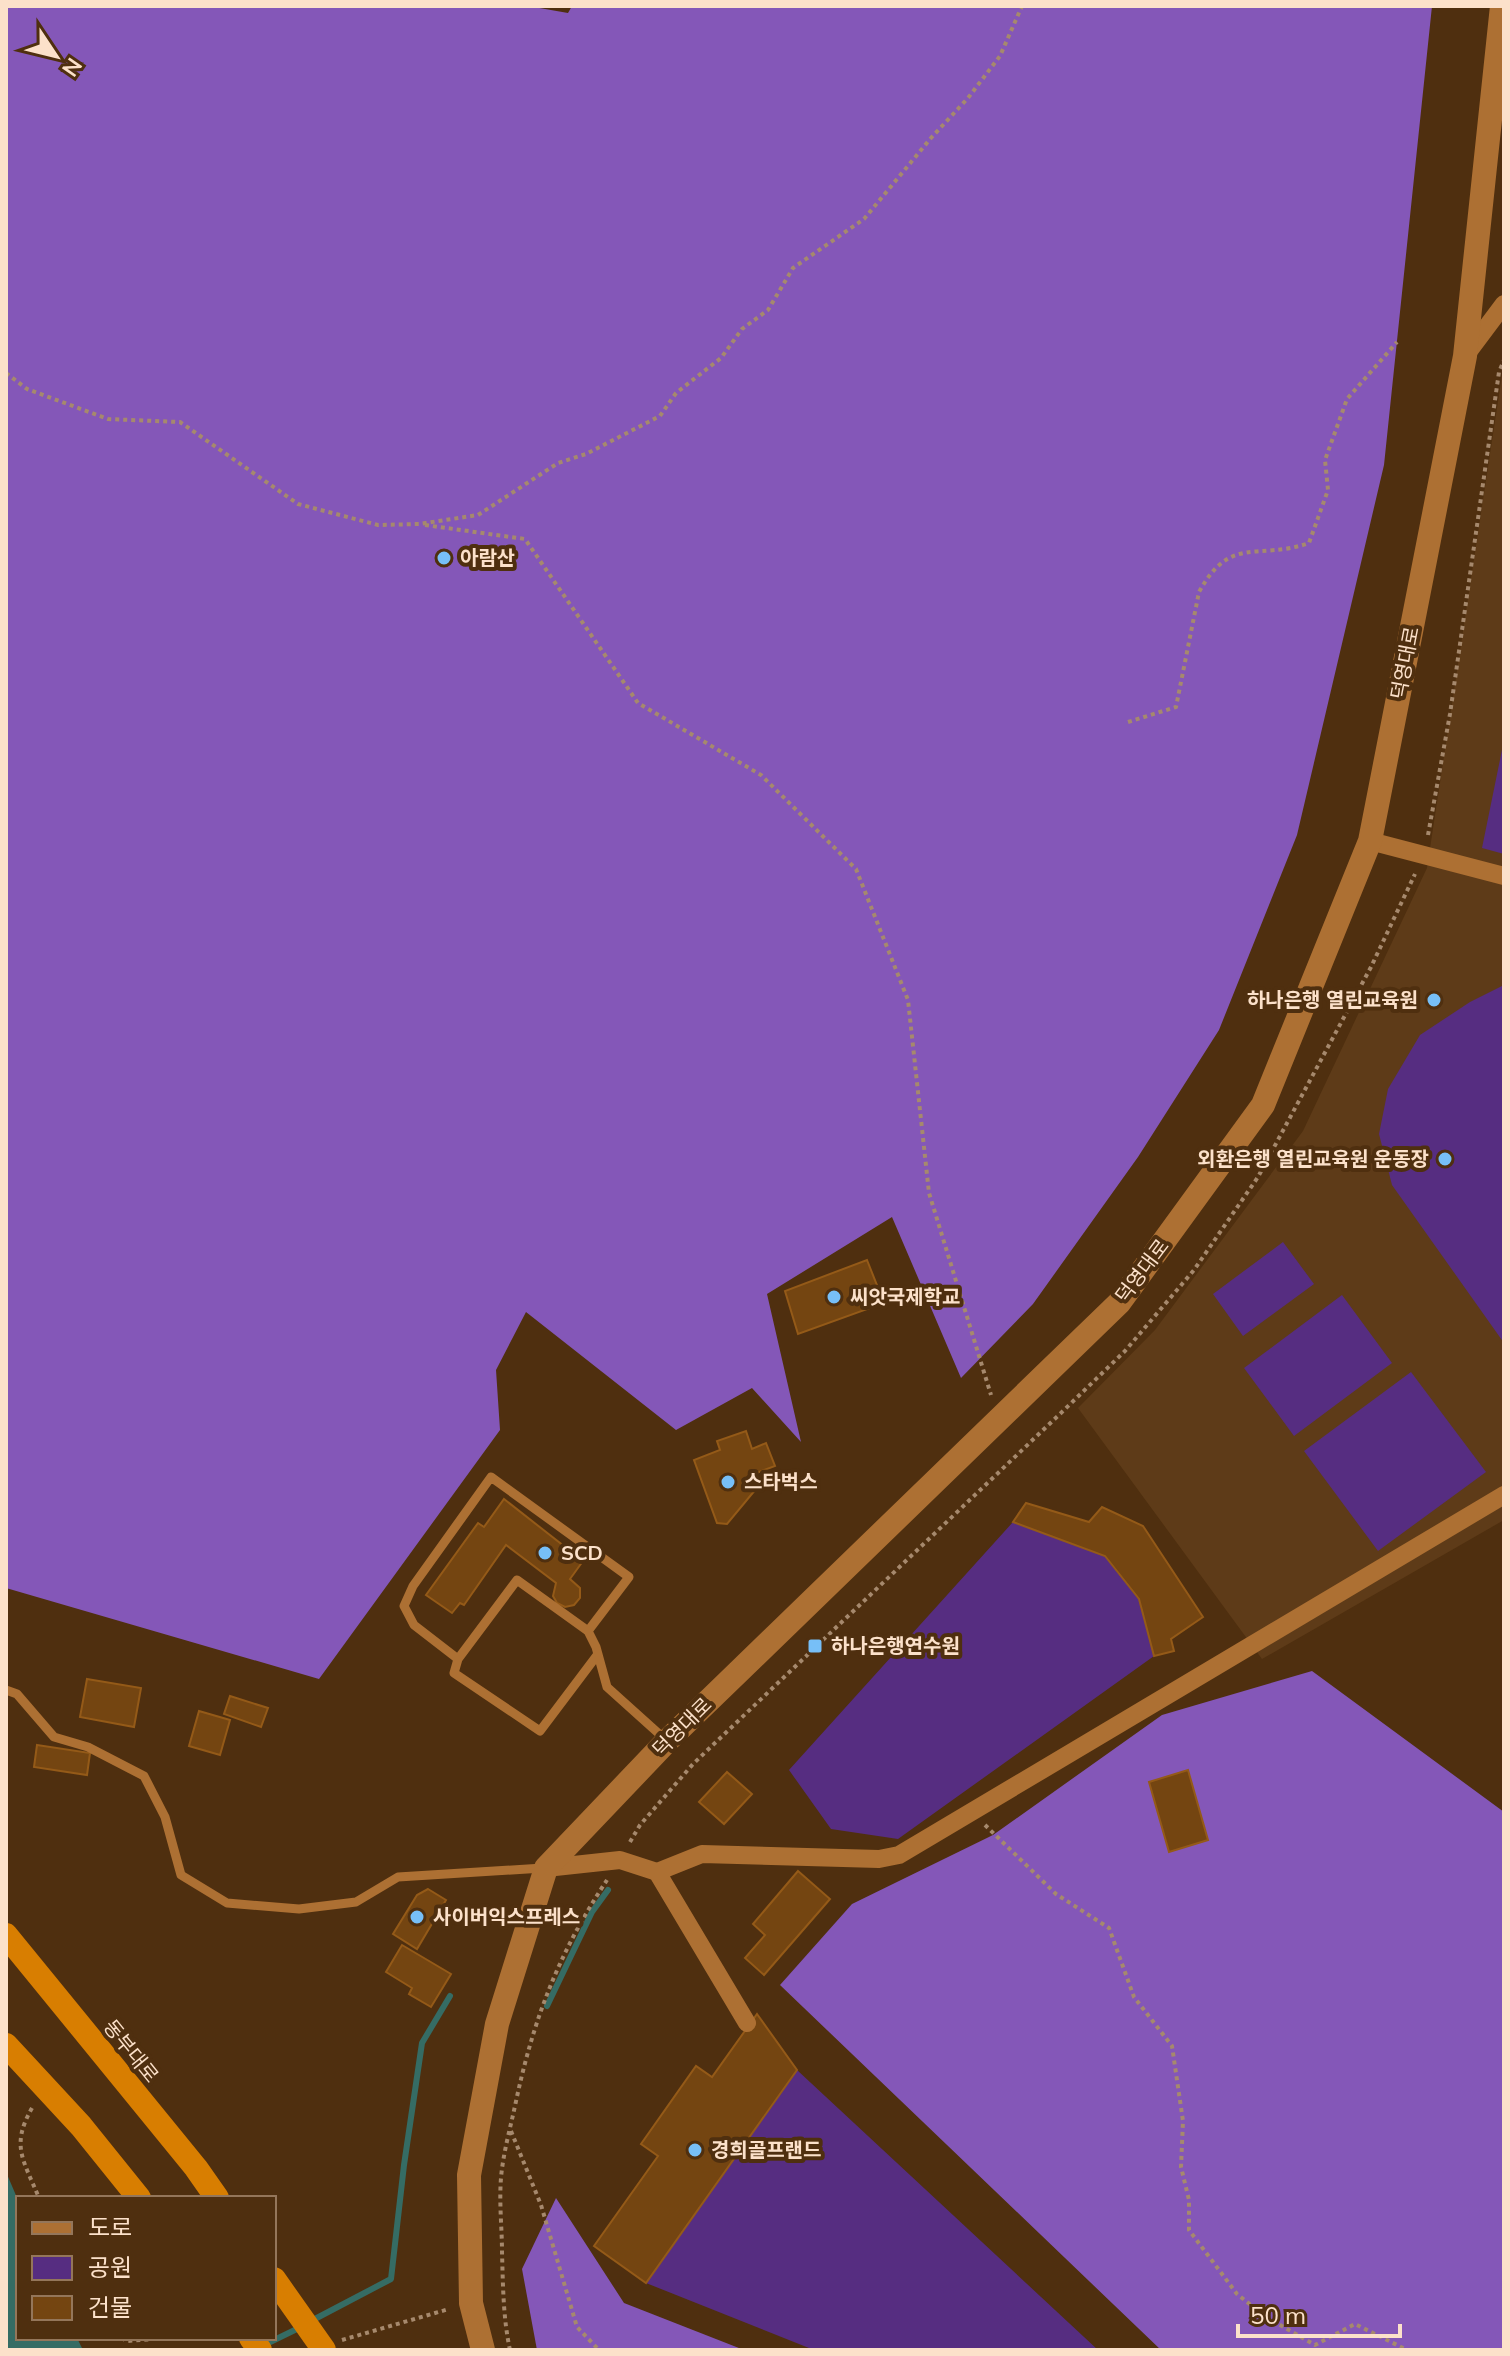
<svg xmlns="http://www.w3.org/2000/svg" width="1510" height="2356" font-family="Mulish,'Noto Sans KR',sans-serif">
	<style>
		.built { fill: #5e3b18 }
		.green { fill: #562d81 }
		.forest { fill: #8457b8 }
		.water { fill: #356c64 }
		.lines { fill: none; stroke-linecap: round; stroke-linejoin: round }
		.stream { stroke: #356c64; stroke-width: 6 }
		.building { fill: #744511; stroke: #945a18; stroke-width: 2 }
		.path { stroke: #a6896d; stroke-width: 4; stroke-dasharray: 4 4; stroke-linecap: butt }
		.lane { stroke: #ad7033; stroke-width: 9 }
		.street { stroke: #ad7033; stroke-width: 18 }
		.secondary { stroke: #ad7033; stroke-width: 24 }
		.highway { stroke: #d87e01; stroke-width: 24 }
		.poi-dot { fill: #77bff7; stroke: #4f2f0f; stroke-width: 3 }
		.labels { text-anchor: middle; stroke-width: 8; stroke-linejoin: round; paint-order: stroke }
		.poi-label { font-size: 20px; font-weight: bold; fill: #fce1ca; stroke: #4f2f0f; text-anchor: start }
		.street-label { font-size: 20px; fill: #fce1ca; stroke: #4f2f0f }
	</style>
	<rect width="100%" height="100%" fill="#4f2f0f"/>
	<path class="built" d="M1504,362V1520L1262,1659L1078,1408L1155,1330L1303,1131L1427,868Z"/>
	<path class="green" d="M1504,740V854L1482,848Z
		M1504,985V1343L1392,1185L1379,1134L1388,1089L1420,1035L1470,1002Z
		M1283,1242L1314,1284L1243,1336L1213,1294Z
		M1342,1295L1392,1363L1294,1436L1244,1368Z
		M1411,1372L1486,1472L1378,1551L1304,1451Z
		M1013,1522L1105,1556L1139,1599L1154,1656L898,1839L831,1829L789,1770Z
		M797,2070L1098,2350H814L646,2283Z"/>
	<path class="forest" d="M6,6H528L568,13L572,6H1432L1384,465L1297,835L1219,1030L1138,1157L1033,1304L961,1378L892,1217L767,1294L801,1442L752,1388L676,1430L526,1312L496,1370L500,1430L319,1679L6,1588Z
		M1312,1671L1504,1812V2350H1161L780,1985L852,1904L993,1835L1162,1715Z
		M556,2198L624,2303L744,2350H537L522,2269Z"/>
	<path class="water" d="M6,2172L18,2200V2338H77L83,2350H6Z"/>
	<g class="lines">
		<path class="stream" d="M547,2006L592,1912L608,1890
			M311,2321L391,2279L404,2165L422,2043L450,1996
			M264,2345L301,2327"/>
	</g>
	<path class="building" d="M867,1260L884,1303L798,1334L785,1291Z
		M746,1431L752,1449L766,1443L775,1466L751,1475L756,1489L727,1524L717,1523L694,1460L720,1450L717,1441Z
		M504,1499L583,1561L570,1579L580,1588V1598L574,1605L565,1607L557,1603L553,1596L556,1583L506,1545L464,1605L460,1603L452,1613L426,1595L478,1523L484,1527Z
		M1026,1503L1089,1522L1102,1507L1143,1526L1203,1617L1171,1639L1174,1651L1154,1656L1139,1599L1105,1556L1013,1522Z
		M87,1679L141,1688L134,1727L80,1717Z
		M230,1696L268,1708L261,1727L224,1714Z
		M199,1711L230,1720L220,1755L189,1746Z
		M37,1745L90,1753L87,1775L34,1767Z
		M1188,1770L1208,1840L1169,1852L1149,1782Z
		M727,1772L752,1794L724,1824L699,1802Z
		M798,1871L830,1899L764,1975L745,1958L765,1935L753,1924Z
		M428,1889L446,1900L417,1949L393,1934L417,1895Z
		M402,1945L451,1974L431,2007L409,1994L412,1988L386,1972Z
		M757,2014L797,2070L646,2283L594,2246L658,2156L641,2144L696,2066L712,2077Z"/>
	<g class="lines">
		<path class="path" d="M6,373L27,389L108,419L180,422L298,504L378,525L419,524L478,515L558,463L586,454L660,416L676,393L721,358L742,329L768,310L793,268L864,219L931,138L968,98L1000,56L1022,6
			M425,525L525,539L638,703L761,775L856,869L908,1000L929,1193L991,1395
			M1128,722L1176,707L1199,592C1231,534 1257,561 1309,543L1328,490L1325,460L1347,399L1397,342
			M1428,835L1450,714L1499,372L1504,360
			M985,1825L1056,1894L1109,1928L1134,1997L1172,2046L1183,2121L1181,2167L1189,2200V2230L1237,2294L1266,2317L1315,2345L1355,2324L1407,2350
			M630,1842L640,1825L693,1764L1063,1411L1125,1351L1194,1270L1258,1177L1371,967L1415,874
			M32,2108C10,2146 24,2161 39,2198
			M511,2131L541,2205L577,2327L599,2350
			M121,2338L127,2341L167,2338
			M342,2340L449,2309
			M510,2350C503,2318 503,2285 502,2252C502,2228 499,2203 501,2178C503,2154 510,2129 515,2106C533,2020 558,1954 607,1880"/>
		<path class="lane" d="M598,1654L540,1731L454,1673L458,1659L517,1580L588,1631L596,1647L607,1687L667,1741
			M458,1659L414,1625L404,1606L413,1586L491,1477L629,1577L588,1631
			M6,1690L17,1694L54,1737L88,1747L144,1776L165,1817L181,1875L227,1903L299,1909L356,1902L398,1877L543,1868"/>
		<path class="street" d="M1465,356L1504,304
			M1370,841L1504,876
			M546,1868L620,1860L657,1872L702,1854L879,1859L899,1855L1504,1495
			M657,1872L747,2023"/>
		<path class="secondary" d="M483,2350L471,2303L469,2175L497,2024L546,1868L667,1741L1119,1303L1263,1105L1370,841L1465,356L1502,6"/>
		<path class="highway" d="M6,1935L196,2168L217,2198
			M6,2045L81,2126L139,2198
			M274,2279L324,2350
			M251,2338L260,2350"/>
	</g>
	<g class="poi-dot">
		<circle cx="444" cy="558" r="8"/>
		<circle cx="1434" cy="1000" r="8"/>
		<circle cx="1445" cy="1159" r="8"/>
		<circle cx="834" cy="1297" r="8"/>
		<circle cx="728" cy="1482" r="8"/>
		<circle cx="545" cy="1553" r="8"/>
		<rect x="807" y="1638" width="16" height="16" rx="4"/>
		<circle cx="417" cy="1917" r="8"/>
		<circle cx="695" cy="2150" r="8"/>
	</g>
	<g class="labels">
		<g class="poi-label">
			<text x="460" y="565">아람산</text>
			<text x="1418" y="1007" text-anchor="end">하나은행 열린교육원</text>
			<text x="1429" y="1166" text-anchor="end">외환은행 열린교육원 운동장</text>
			<text x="850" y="1304">씨앗국제학교</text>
			<text x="744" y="1489">스타벅스</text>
			<text x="561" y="1560">SCD</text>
			<text x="831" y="1653">하나은행연수원</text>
			<text x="433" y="1924">사이버익스프레스</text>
			<text x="711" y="2157">경희골프랜드</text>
		</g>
		<g class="street-label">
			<text transform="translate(1405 663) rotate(-79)" y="7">덕영대로</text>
			<text transform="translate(1142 1271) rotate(-53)" y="7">덕영대로</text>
			<text transform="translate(682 1727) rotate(-45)" y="7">덕영대로</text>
			<text transform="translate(131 2051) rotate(51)" y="7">동부대로</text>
		</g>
	</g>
	<rect width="1510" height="2356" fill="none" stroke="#fce1ca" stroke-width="16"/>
	<rect x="16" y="2196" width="260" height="144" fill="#4f2f0f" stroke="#94765a" stroke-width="2"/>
	<rect x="32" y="2222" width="40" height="12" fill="#ad7033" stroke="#94765a" stroke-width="2"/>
	<text x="88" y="2236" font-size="24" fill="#fce1ca">도로</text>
	<rect x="32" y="2256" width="40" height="24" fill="#562d81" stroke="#94765a" stroke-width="2"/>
	<text x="88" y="2276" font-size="24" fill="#fce1ca">공원</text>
	<rect x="32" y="2296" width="40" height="24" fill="#744511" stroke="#94765a" stroke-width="2"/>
	<text x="88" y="2316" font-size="24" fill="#fce1ca">건물</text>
	<g transform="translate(56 56) rotate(125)" stroke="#4f2f0f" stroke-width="6" paint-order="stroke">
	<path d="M0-6L14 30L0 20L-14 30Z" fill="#fce1ca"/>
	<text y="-12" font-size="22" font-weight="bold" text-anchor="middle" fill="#fce1ca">N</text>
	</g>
	<path d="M1238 2324v12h162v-12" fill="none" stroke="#fce1ca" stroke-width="4"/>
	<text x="1250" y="2324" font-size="24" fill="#fce1ca" stroke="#4f2f0f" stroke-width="6" paint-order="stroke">50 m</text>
</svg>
